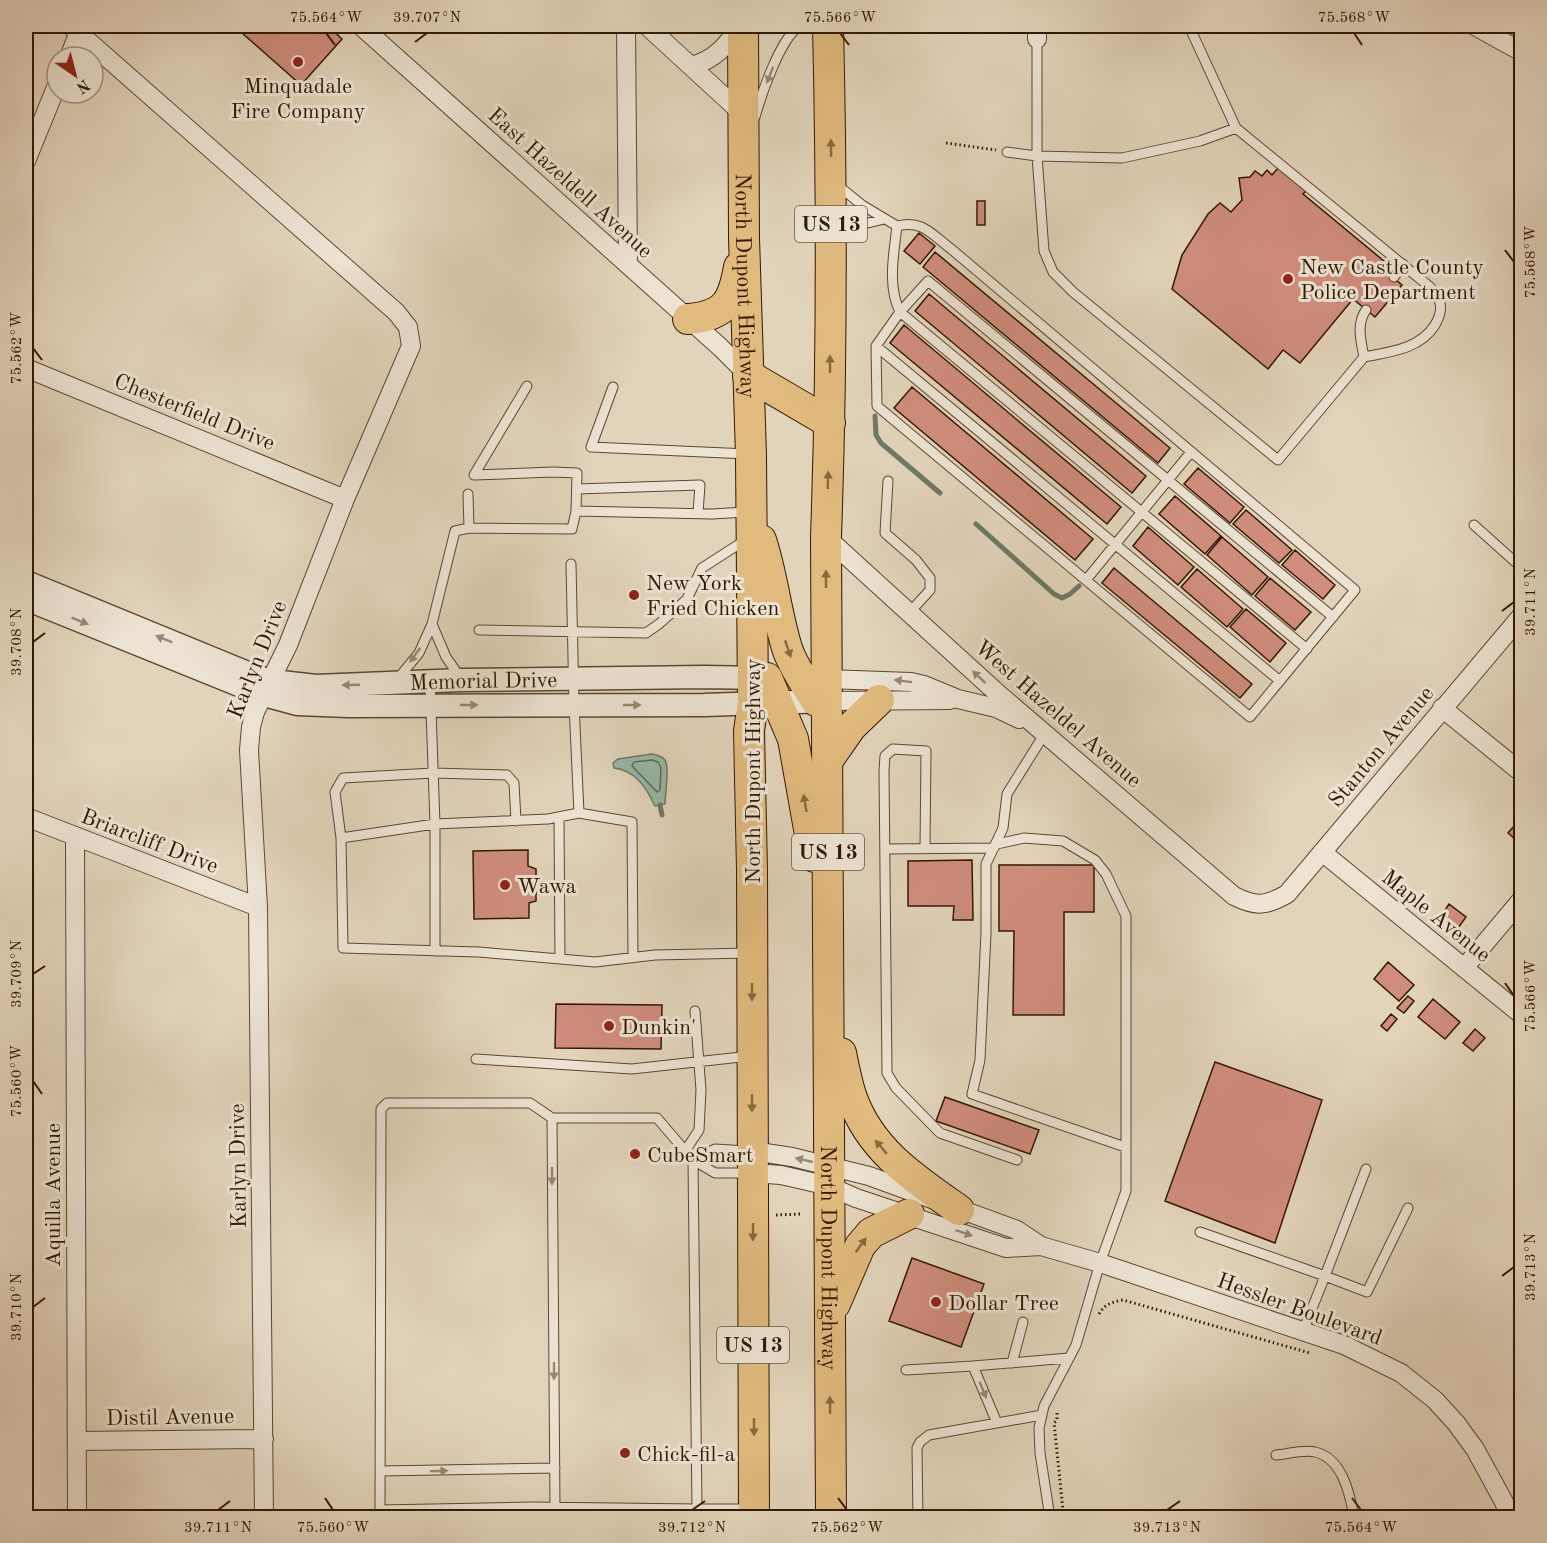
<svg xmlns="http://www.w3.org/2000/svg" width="1547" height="1543" font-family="'Old Standard TT',serif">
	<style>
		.water { fill: #96b9aa; stroke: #6e7966; stroke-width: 1.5 }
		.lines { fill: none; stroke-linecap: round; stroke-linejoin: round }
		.shore { stroke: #646855; stroke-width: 1.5 }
		.stream { stroke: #6e7966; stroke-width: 5 }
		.building { fill: #d08d7d; stroke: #311800; stroke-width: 1.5 }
		.service-casing { stroke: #5d472f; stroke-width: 11 }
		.minor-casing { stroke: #5d472f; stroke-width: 20 }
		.tertiary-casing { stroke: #5d472f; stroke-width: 25 }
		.trunk-casing { stroke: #311800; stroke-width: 32 }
		.path { stroke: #311800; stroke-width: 3; stroke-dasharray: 1.5 3; stroke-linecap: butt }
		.service { stroke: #ece3d3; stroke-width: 9 }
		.minor { stroke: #ece3d3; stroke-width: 18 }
		.tertiary { stroke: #ece3d3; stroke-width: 22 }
		.trunk { stroke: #e1ba7e; stroke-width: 30 }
		.oneway { fill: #988874 }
		.oneway2 { fill: #89693f }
		.ticks { fill: none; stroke: #311800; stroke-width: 2 }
		.poi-dot { fill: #8f2418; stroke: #ece3d3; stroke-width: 2 }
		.labels { text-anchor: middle; stroke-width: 6; stroke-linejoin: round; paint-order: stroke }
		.shield { fill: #ece3d3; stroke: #69553f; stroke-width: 1.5 }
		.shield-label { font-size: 21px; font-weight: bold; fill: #311800 }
		.poi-label { font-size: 22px; fill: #311800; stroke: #ece3d3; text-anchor: start }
		.street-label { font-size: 22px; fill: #311800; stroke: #ece3d3 }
		.neatline { fill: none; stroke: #311800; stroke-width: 2 }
		.ticks-label { font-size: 15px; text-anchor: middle; fill: #311800 }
	</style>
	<rect width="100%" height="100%" fill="#e2d4bb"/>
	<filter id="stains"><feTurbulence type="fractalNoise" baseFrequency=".00333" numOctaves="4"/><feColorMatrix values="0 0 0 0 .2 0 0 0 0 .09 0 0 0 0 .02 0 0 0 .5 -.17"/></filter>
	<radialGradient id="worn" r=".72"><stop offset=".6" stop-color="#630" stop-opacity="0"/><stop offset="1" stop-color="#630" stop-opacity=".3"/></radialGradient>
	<path class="water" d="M652,754C657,755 662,756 665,760C670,767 665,794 665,804L655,806C646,787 636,771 614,768L613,763L618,759Z"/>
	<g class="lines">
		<path class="shore" d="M652,760L658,762L661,768L660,790L657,792L632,766L634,762Z"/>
		<path class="stream" d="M875,416L876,435L881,443L940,493
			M976,524L1054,594L1062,598L1070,594L1079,586
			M660,805L662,815"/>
	</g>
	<path class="building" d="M234,26H328L342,39L301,85Z
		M1278,168L1306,191L1303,194L1390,266L1386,271L1402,285L1375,317L1353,299L1300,363L1283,350L1268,369L1172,289L1182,255L1208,214L1220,203L1231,212L1242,200L1239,178L1250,177L1255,171L1262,176L1267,170L1272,175Z
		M977,201H985V225H977Z
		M919,233L935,246L920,264L904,251Z
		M935,252L1170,448L1158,463L923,267Z
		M929,294L1146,476L1132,493L915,311Z
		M904,325L1121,507L1107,524L890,343Z
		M912,387L1093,539L1075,560L894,408Z
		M1198,468L1244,507L1230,523L1184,484Z
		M1175,496L1221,536L1205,554L1159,514Z
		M1246,510L1292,550L1279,563L1233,524Z
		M1148,527L1194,567L1178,585L1133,546Z
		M1222,537L1268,577L1252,595L1207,555Z
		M1295,550L1335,585L1323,599L1282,565Z
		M1114,568L1252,684L1240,698L1102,583Z
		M1197,569L1243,609L1227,627L1181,587Z
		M1270,578L1311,612L1295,630L1255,596Z
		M1246,609L1286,643L1270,662L1230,627Z
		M1522,817V845L1508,833Z
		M528,850V866L536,869V901L529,903V918L474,919L473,851Z
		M972,860L973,920H953L954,906H908V861Z
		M999,865H1094V912H1064V1015H1013L1014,931H999Z
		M1449,904L1466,917L1456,931L1439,919Z
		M1388,962L1414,985L1399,1001L1374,979Z
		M1408,996L1414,1001L1404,1013L1397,1008Z
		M1433,999L1460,1022L1445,1039L1418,1017Z
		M556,1004L662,1005L661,1049L555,1048Z
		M1391,1014L1397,1019L1387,1031L1381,1026Z
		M1475,1029L1485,1038L1473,1051L1463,1043Z
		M1215,1062L1322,1100L1275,1243L1165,1201Z
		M945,1097L1039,1130L1030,1154L936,1121Z
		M912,1258L984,1284L961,1347L889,1321Z"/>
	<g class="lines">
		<g class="service-casing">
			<path id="service" d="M1037,39V156L1044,251L1053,272L1073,292L1278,460L1364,357C1390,352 1420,349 1435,325C1439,318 1442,311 1440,303C1439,297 1433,291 1430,287L1236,128L1189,26
				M755,117C762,92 780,40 799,26
				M1007,152L1037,156L1122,158L1200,141L1236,128
				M836,184L862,205L897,226C894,253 887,286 900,312L1307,649
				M897,226C923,220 930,233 950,248L1355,590C1320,632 1285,675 1250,717L877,406L876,346L900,312L928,281L1333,617
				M836,237L860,225L884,219
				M1394,277L1403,264
				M876,346L1280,681
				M1364,357C1361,341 1356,324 1366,310
				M613,387L591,447L748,454
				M888,481L885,533L916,560L930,578V590L910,612
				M577,489L700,485L698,513
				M468,494L469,528
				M576,511L712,514L746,512
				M1474,525L1522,568
				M571,564L574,704L579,813L632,822L633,957
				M1086,580L1191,452
				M432,624L446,657L460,677
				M479,630L646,633L659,624L687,599L702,568L747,539
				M396,681L419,653L432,624L455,531L469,528L572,529L576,511L577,473L553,472L474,475L527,386
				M430,681L435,824L341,838L343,948L479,952L595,962L655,955L750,953
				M1045,733L1007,794L1003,828L986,864V933L980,1060L972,1094L1125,1147
				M559,817L560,959
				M341,838L335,792L343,778L433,773L507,775L514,783L516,821
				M997,844L1024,838L1063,841L1095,860L1106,874L1126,916V1191L1100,1263L1076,1345L1044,1406L1039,1428L1040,1453L1050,1518
				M925,848L926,751L893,749L885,756L884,771L887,1073L896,1088L940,1133L1017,1160
				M885,849L994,848
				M435,951V824L548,819L579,813
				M476,1059L632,1069L750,1056
				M552,1118L555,1508
				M685,1151L699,1130L701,1090L695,1011
				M693,1160L697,1509L532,1507L380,1510L381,1109L387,1103H530L552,1118H657L693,1160L715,1173H749
				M693,1160L715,1149L747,1151
				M1366,1169L1325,1276L1367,1292L1408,1208
				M1200,1232L1325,1276L1303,1331
				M1012,1363L1023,1322
				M906,1370L973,1366
				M997,1423L973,1366L1069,1358
				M1276,1455C1288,1454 1304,1449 1315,1452C1342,1458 1350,1493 1354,1518
				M380,1471L555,1468
				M1509,1513L1522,1510
				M697,1518V1509H749
				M918,1518L917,1448L920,1442L929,1435L1042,1415"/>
		</g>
		<g class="minor-casing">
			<path id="minor" d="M71,26L396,312L408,327L411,346L345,499L288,645L255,712L251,727L249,750L258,907L264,1518
				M361,26L720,347L748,375
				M626,26L628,265
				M647,26L743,114
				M1037,26V39
				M1475,26L1522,52
				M69,57L79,32
				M691,66C715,60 727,45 740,26
				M26,161L57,85
				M26,368L345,499
				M826,537L995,691L1234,896C1256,907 1266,906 1287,894L1522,615
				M827,679L911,682L924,685L958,699L996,708L1019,719
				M828,701L950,700
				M1442,708L1522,773
				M26,817L258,907
				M75,837L77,1518
				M1322,852L1522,1015
				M1464,968L1522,899
				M753,1151L792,1157L869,1176L1017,1230L1041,1246L1100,1263L1344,1345L1401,1373L1435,1400L1456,1423L1475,1449L1504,1502L1510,1518
				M753,1173L781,1175L829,1186L856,1198L1006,1248L1041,1246
				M77,1441L264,1439"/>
		</g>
		<g class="tertiary-casing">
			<g id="tertiary">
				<path id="s1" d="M26,582L255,676L272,681L316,686L460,680L704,677L769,678"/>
				<path d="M26,599L264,695L297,704L348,706L704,705L828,701"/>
			</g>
		</g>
		<g class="trunk-casing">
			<g id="trunk">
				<path id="s2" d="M743,26L744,238L751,455L753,703L749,731L752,870L754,1518"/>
				<path id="s3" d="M828,26C832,196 832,367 826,537L831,1518"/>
				<path d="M688,319C726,316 733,301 739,267"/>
				<path d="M748,375L830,423"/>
				<path d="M761,540C773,576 776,613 787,648C793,667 806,684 816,701"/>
				<path d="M767,678L793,739L814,857"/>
				<path d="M828,760L851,727L879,700"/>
				<path d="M841,1053C844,1068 847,1084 852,1098C871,1151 915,1179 959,1210"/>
				<path d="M835,1304L860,1246L871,1233L909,1214"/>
			</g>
		</g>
		<path class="path" d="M946,143L996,150
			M776,1215L801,1214
			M1099,1314C1105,1304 1112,1302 1123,1300L1310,1353
			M1057,1413V1420L1054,1423L1063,1510"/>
		<use href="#service" class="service"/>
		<use href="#minor" class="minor"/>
		<use href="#tertiary" class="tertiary"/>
		<use href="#trunk" class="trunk"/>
	</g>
	<defs><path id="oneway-solid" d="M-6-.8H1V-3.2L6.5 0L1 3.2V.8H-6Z" transform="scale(1.5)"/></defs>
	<g class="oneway">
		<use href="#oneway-solid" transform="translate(770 75) rotate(111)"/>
		<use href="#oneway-solid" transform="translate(80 621) rotate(22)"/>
		<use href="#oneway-solid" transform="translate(164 639) rotate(-158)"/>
		<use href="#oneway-solid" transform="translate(415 655) rotate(126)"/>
		<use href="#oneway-solid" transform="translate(979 677) rotate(-137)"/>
		<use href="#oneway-solid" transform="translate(903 681) rotate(-173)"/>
		<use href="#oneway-solid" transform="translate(351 685) rotate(178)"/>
		<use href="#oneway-solid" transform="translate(469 705)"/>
		<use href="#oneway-solid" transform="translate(632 705)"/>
		<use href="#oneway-solid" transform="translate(804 1160) rotate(-167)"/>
		<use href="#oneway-solid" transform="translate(552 1176) rotate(90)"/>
		<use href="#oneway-solid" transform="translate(964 1233) rotate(19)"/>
		<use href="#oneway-solid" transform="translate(554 1371) rotate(90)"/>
		<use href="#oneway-solid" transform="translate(983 1390) rotate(67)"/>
		<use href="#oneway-solid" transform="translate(439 1471) rotate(-1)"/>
	</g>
	<g class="oneway2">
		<use href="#oneway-solid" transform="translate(831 148) rotate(-91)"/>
		<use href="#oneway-solid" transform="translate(830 364) rotate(-90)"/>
		<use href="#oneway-solid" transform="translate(828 480) rotate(-88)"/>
		<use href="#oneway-solid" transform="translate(826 579) rotate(-90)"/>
		<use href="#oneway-solid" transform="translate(788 649) rotate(71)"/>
		<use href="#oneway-solid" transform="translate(805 803) rotate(-100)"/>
		<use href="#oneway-solid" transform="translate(752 992) rotate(90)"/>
		<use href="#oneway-solid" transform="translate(752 1103) rotate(90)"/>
		<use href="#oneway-solid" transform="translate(881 1147) rotate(-130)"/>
		<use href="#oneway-solid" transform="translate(753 1232) rotate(90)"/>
		<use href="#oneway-solid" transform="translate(861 1245) rotate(-54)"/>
		<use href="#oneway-solid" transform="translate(830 1405) rotate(-91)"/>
		<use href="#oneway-solid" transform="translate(754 1427) rotate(90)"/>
	</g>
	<path class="ticks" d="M326,33L335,45M840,33L849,45M1354,33L1362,45M415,42L427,33M1505,250L1514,262M33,348L42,360M1502,611L1514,602M33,642L45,633M33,974L45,966M1505,983L1514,996M33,1081L42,1094M1502,1276L1514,1267M33,1307L45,1298M325,1498L333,1510M838,1498L847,1510M1352,1498L1361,1510M218,1510L230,1501M692,1510L705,1501M1167,1510L1180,1501"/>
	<g class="poi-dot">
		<circle cx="298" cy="62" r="6"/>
		<circle cx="1288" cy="279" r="6"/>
		<circle cx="634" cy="595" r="6"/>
		<circle cx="505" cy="885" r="6"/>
		<circle cx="609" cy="1026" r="6"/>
		<circle cx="635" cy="1154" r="6"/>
		<circle cx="936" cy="1302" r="6"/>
		<circle cx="625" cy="1453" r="6"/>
	</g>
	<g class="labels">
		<g class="shield">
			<rect x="795" y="206" width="72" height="36" rx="4.5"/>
			<rect x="792" y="834" width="72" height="36" rx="4.5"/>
			<rect x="717" y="1327" width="72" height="36" rx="4.5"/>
		</g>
		<g class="shield-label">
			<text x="831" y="231">US 13</text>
			<text x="828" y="859">US 13</text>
			<text x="753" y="1352">US 13</text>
		</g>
		<g class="poi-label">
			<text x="298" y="93" text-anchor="middle">Minquadale<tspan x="298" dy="25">Fire Company</tspan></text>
			<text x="1300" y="274">New Castle County<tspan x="1300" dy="25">Police Department</tspan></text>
			<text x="646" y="590">New York<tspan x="646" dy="25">Fried Chicken</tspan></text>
			<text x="517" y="893">Wawa</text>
			<text x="621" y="1034">Dunkin'</text>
			<text x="647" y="1162">CubeSmart</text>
			<text x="948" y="1310">Dollar Tree</text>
			<text x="637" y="1461">Chick-fil-a</text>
		</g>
		<g class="street-label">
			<text transform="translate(571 182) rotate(42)" y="8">East Hazeldell Avenue</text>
			<text dy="8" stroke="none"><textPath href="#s2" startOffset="260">North Dupont Highway</textPath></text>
			<text transform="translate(195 411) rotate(22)" y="8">Chesterfield Drive</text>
			<text transform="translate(256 659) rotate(-68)" y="8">Karlyn Drive</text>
			<text dy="8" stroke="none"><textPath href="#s1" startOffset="477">Memorial Drive</textPath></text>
			<text transform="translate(1059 713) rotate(41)" y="8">West Hazeldel Avenue</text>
			<text transform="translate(1380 746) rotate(-50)" y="8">Stanton Avenue</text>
			<text transform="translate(752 771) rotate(-90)" y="8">North Dupont Highway</text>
			<text transform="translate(150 840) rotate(21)" y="8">Briarcliff Drive</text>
			<text transform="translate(1437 915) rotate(39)" y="8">Maple Avenue</text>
			<text transform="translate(237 1166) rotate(-91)" y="8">Karlyn Drive</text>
			<text transform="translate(52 1195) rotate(-90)" y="8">Aquilla Avenue</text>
			<text dy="8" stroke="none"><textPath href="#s3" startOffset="1232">North Dupont Highway</textPath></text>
			<text transform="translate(1300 1308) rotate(20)" y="8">Hessler Boulevard</text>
			<text transform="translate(170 1416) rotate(-1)" y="8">Distil Avenue</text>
		</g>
	</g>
	<rect width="1547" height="1543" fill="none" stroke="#e2d4bb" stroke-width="66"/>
	<g transform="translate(75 75) rotate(145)"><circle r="28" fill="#ece3d3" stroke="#a1927f" stroke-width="1.5"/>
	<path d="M0-4.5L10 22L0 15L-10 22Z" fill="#8f2418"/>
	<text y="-9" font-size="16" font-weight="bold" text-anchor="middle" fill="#311800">N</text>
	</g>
	<rect x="33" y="33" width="1481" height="1477" class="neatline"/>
	<g class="ticks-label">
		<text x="326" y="22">75.564°W</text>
		<text x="427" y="22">39.707°N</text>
		<text x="840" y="22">75.566°W</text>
		<text x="1354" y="22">75.568°W</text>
		<text transform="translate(1530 262) rotate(-90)" y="5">75.568°W</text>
		<text transform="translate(16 348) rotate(-90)" y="5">75.562°W</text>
		<text transform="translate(1530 602) rotate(-90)" y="5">39.711°N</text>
		<text transform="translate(16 642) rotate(-90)" y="5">39.708°N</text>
		<text transform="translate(16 974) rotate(-90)" y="5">39.709°N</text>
		<text transform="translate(1530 996) rotate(-90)" y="5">75.566°W</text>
		<text transform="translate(16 1081) rotate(-90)" y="5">75.560°W</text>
		<text transform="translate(1530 1267) rotate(-90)" y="5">39.713°N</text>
		<text transform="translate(16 1307) rotate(-90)" y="5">39.710°N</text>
		<text x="218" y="1532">39.711°N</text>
		<text x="333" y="1532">75.560°W</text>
		<text x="692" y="1532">39.712°N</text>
		<text x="847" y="1532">75.562°W</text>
		<text x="1167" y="1532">39.713°N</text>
		<text x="1361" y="1532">75.564°W</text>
	</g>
	<rect width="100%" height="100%" filter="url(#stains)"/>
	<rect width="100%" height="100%" fill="url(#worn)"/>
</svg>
